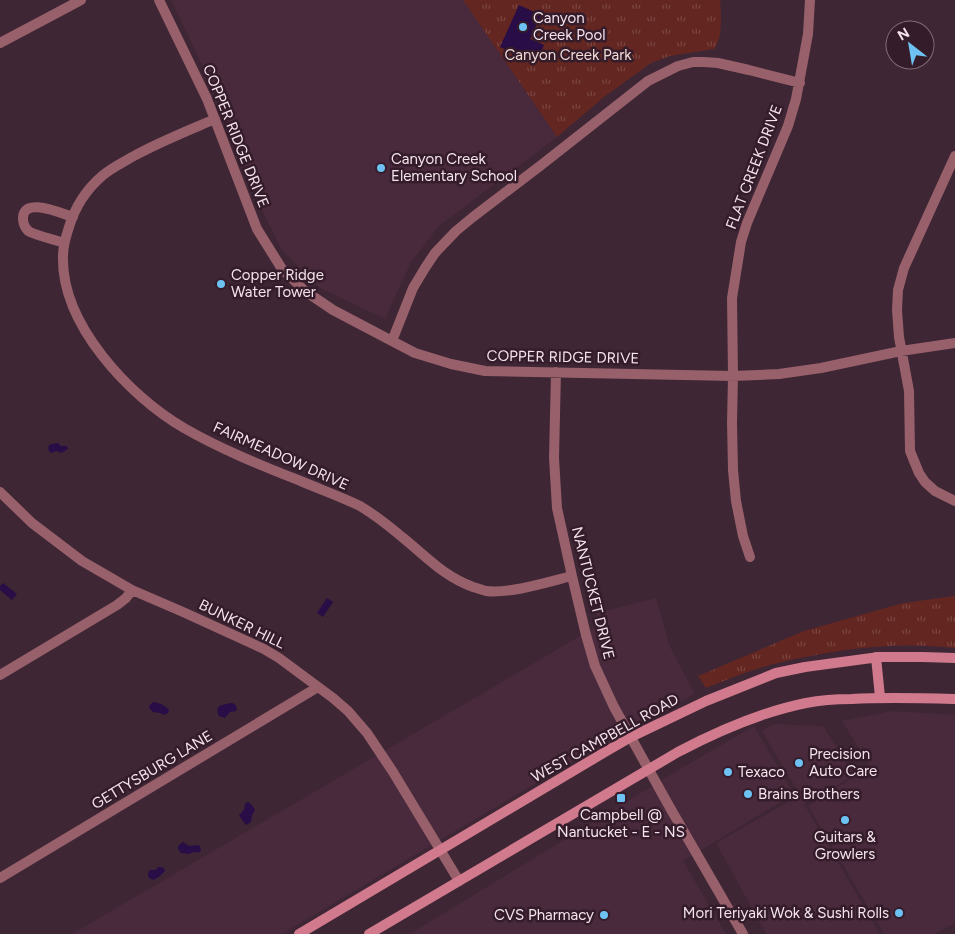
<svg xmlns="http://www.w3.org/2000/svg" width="955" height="934" font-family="Figtree,sans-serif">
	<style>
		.built { fill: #492a3d }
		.park { fill: url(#park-tufts) }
		.water { fill: #280d46 }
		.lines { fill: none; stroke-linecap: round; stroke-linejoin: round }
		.minor { stroke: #97606b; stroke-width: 10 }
		.secondary { stroke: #d17a8d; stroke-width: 10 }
		.poi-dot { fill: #6dc2f3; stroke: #341c2a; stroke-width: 2 }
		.labels { text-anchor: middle; stroke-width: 5; stroke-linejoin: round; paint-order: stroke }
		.poi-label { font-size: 15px; fill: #f4e3ec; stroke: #341c2a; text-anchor: start }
		.park-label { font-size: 15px; fill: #f2dbd7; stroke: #341c2a }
		.street-label { font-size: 15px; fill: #f4e3ec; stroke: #341c2a }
	</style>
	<defs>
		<pattern id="park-tufts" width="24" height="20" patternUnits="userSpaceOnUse" patternTransform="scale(1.25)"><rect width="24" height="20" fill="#632621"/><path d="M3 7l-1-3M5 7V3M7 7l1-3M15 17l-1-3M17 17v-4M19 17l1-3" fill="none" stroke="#7a4541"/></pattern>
	</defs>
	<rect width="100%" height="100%" fill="#3e2634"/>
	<path class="built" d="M171,0H463L557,137L439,226L411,262L385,319L320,288L282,250L256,198L230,123Z
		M656,598L670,647L695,694L655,714L607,741L282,934H72L599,625L597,613Z
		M892,711L955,715V923L935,934H884L808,806L870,766L842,721Z
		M774,724L823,726L854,775L840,784L804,804L880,934H766L716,843L800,795L762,731Z
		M754,726L794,794L683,861L726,934H410L675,772Z"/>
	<path class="park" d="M463,0H720C721,13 723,39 714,49L670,56L651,63L604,97L557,137Z
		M955,596V648C897,641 835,649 778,663C753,669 729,679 706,688L698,676L804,631L903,603Z"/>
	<path class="water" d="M519,5L541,15L530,39L544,45L536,63L500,47Z
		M58,443L61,446H67L68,449L61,453L57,451L51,453C48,451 48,448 49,445L52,444Z
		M3,583L17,594L12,600L0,590V586Z
		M327,598L333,602L323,617L317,613Z
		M153,702C158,702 166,706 169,710L168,713L164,715L160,713L153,712L149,708V706Z
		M231,703L235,704L237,709L236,711L230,712L225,718L219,716C213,704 224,705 231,703Z
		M248,802L251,804L255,810L252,815L251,822L246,825L245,824L239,815L244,810L245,804Z
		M183,842L189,846L199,845L201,850C199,854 196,852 193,852L189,854L181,853L178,849V846Z
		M158,867H160L164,868L165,871L160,876L154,880L149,878L148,875L149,871L151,870H156Z"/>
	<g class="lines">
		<path class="minor" d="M159,0L207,99L257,229L282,269L305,291L333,310L392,341L415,353L451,364L485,371L733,376L779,374L821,368L901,351L955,343
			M0,43L81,0
			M215,119C187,131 159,142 132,157C122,163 111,168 102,176C87,189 75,207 69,227C66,236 63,246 63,256C61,324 129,396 184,428C222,450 263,466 303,482C322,490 342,497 360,506C375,515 389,526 402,537C427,557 443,576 473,587C477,588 482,590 486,591C510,594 548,582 572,576
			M955,156L904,268L898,290L897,310L899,337L909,391L910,451L919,473L925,482L935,491L955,501
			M64,243C53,239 41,237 30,232C26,230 23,224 23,219C22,196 60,213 73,217
			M392,341L413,288L425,268L435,253L456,231L473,217L540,166L648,81L678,66L693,62H704L718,63L749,70L800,83
			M556,372L554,458L557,508L572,576L586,635L595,666L614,707L669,806L743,934
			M0,492L32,523L82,561L132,590L183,612L264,649L279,658L333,698L348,711L367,733L393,772L459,881
			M750,557L743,536L736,501L733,470L732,423L733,376L732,298L741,242L747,223L788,126L796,99L808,34L810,0
			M0,675L117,605L126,598L132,590
			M0,878L318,687"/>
		<path class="secondary" d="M876,657L880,697
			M299,934L605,752L631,737L706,701L776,673L805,667L879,657H922L955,658
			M369,934L678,752C718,731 761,712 806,703C821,700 837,699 852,699C886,697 920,698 955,699"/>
	</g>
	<g class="poi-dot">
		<circle cx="523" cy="27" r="5"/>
		<circle cx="381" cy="168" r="5"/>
		<circle cx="221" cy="284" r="5"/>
		<circle cx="799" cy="763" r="5"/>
		<circle cx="728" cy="772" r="5"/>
		<circle cx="748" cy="794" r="5"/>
		<rect x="616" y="793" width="10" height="10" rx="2.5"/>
		<circle cx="845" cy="820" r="5"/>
		<circle cx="899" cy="913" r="5"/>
		<circle cx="604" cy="915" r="5"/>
	</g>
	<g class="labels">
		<g class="poi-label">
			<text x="533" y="23">Canyon<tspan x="533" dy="17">Creek Pool</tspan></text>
			<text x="391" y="164">Canyon Creek<tspan x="391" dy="17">Elementary School</tspan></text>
			<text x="231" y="280">Copper Ridge<tspan x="231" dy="17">Water Tower</tspan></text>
			<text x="809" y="759">Precision<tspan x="809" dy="17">Auto Care</tspan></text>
			<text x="738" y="777">Texaco</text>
			<text x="758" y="799">Brains Brothers</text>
			<text x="621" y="820" text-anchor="middle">Campbell @<tspan x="621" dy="17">Nantucket - E - NS</tspan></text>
			<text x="845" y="842" text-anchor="middle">Guitars &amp;<tspan x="845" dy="17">Growlers</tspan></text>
			<text x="889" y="918" text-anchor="end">Mori Teriyaki Wok &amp; Sushi Rolls</text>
			<text x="594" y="920" text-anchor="end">CVS Pharmacy</text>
		</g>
		<g class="park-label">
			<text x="568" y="60">Canyon Creek Park</text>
		</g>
		<g class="street-label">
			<text transform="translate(236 136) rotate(68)" y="5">COPPER RIDGE DRIVE</text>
			<text transform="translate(754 167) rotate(-69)" y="5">FLAT CREEK DRIVE</text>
			<text transform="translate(563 357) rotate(1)" y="5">COPPER RIDGE DRIVE</text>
			<text transform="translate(281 456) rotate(24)" y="5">FAIRMEADOW DRIVE</text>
			<text transform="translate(593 593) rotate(76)" y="5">NANTUCKET DRIVE</text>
			<text transform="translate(242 624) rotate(26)" y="5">BUNKER HILL</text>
			<text transform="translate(605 738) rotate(-29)" y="5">WEST CAMPBELL ROAD</text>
			<text transform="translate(152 770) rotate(-31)" y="5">GETTYSBURG LANE</text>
		</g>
	</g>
	<g transform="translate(910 45) rotate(329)"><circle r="24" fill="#341c2a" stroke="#816c78"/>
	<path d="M0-4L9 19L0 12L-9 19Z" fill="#6dc2f3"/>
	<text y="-8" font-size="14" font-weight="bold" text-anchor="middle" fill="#f4e3ec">N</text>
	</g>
</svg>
